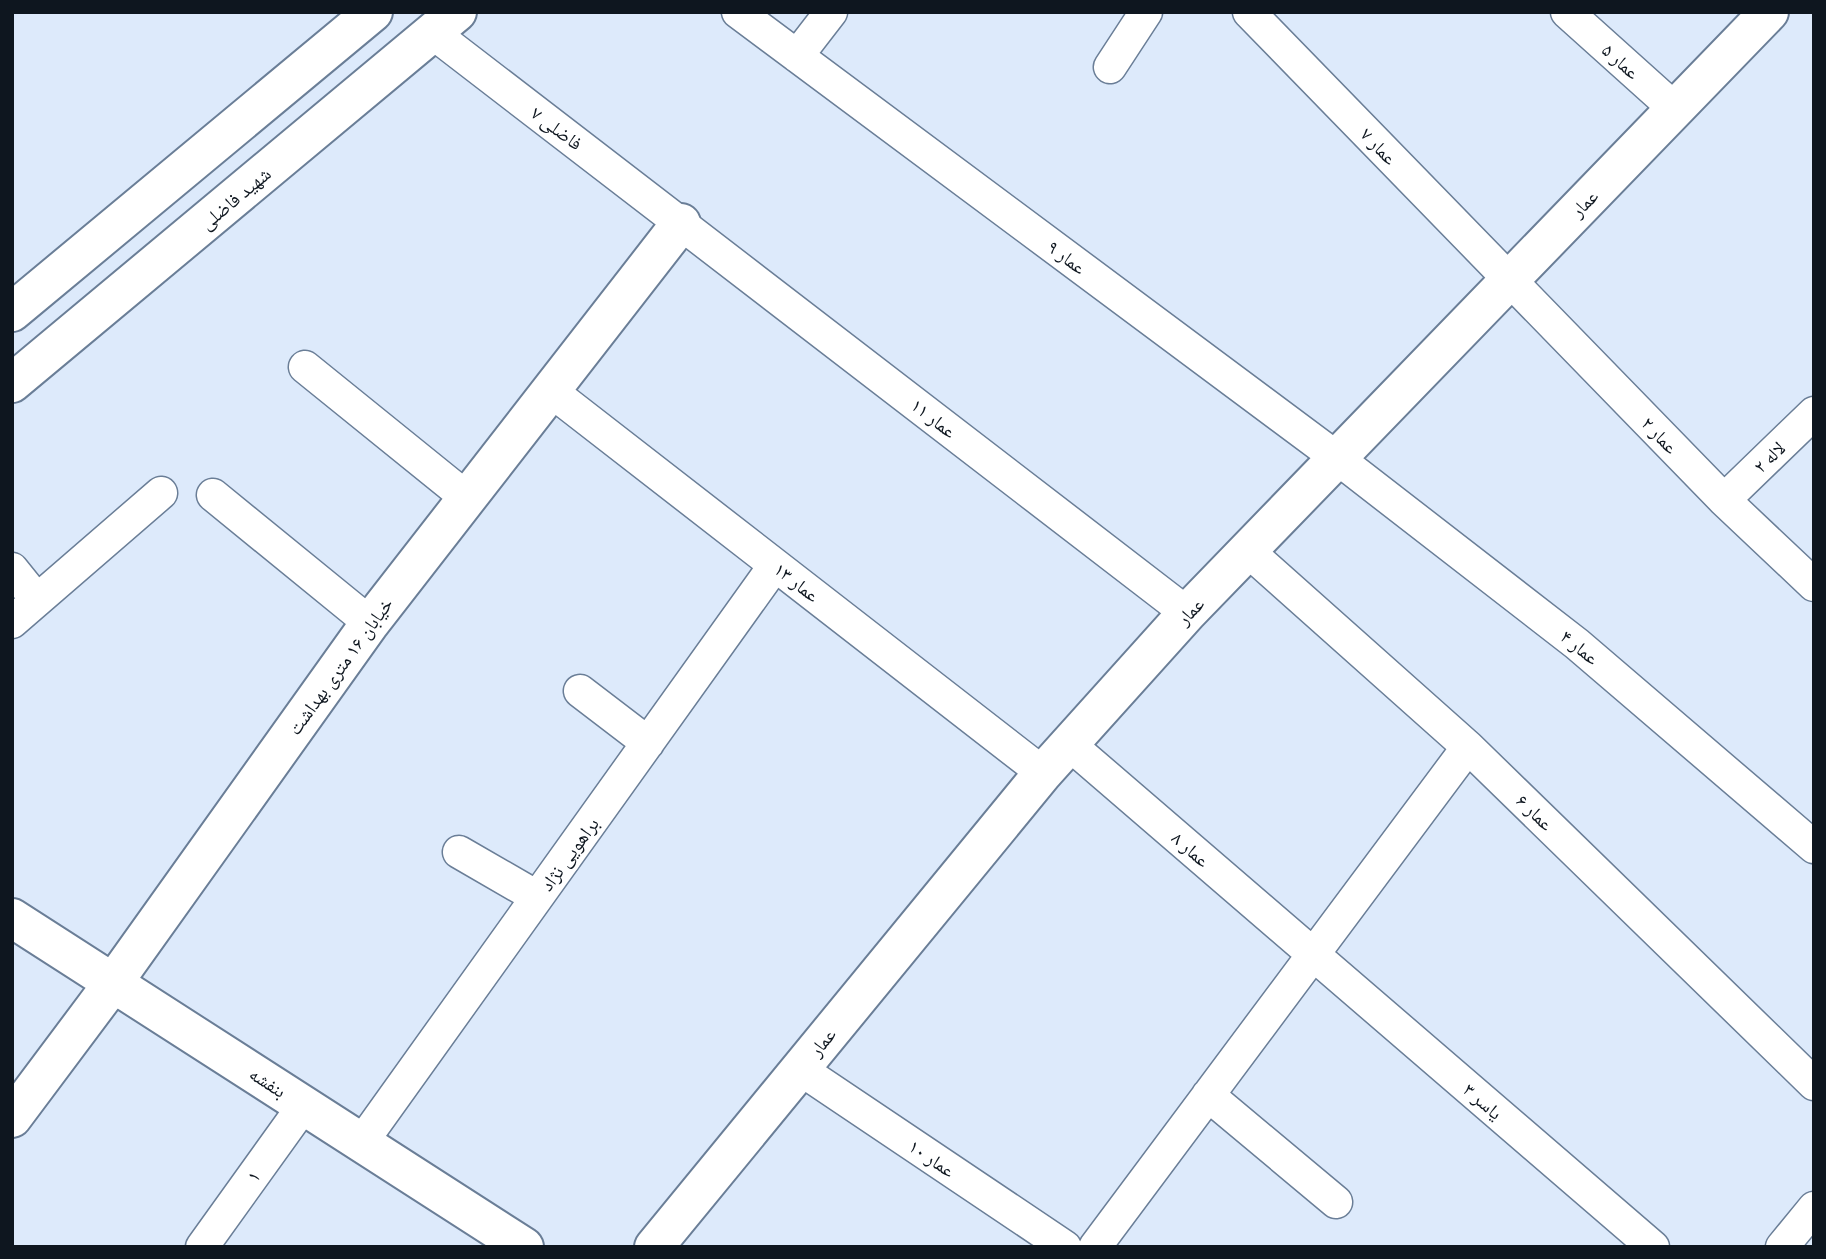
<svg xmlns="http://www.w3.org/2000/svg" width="1826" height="1259" font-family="'IBM Plex Serif','Noto Naskh Arabic',serif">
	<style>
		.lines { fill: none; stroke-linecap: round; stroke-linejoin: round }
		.minor-casing { stroke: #6a7e97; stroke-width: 35 }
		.tertiary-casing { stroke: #6a7e97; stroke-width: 42 }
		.secondary-casing { stroke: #6a7e97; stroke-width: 42 }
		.minor { stroke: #fff; stroke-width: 32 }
		.tertiary { stroke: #fff; stroke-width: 38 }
		.secondary { stroke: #fff; stroke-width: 38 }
		.labels { text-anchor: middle; stroke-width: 7; stroke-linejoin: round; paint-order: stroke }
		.street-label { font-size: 19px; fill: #0e161f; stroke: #fff }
	</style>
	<rect width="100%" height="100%" fill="#ddeafb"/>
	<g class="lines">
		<g class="minor-casing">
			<path id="minor" d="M738,12L1337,458L1577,644L1814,847
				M1249,12L1724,500L1814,585
				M1567,12L1675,109
				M433,33L1187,613
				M797,56L831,12
				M1110,67L1146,12
				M305,367L467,498
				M551,391L1043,773
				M213,495L370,623
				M1724,500L1814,413
				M1248,551L1468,747L1814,1084
				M12,569L37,600
				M12,622L161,493
				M580,691L648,743
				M1069,744L1653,1247
				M459,852L537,897
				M800,1069L1065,1247
				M1208,1095L1336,1202
				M362,1142L775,565
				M202,1247L304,1105
				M1095,1247L1468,747
				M1782,1247L1814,1208"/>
		</g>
		<g class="tertiary-casing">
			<path id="tertiary" d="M12,918L524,1247
				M12,1118L113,983L370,623L681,223
				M654,1247L1043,773L1187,613L1769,12"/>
		</g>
		<g class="secondary-casing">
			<path id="secondary" d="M12,312L373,12
				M12,383L457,12"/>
		</g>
		<use href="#minor" class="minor"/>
		<use href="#tertiary" class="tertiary"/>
		<use href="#secondary" class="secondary"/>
	</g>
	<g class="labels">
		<g class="street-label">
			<text transform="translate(1621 61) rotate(42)" y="7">عمار ۵</text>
			<text transform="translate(557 128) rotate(37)" y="7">فاضلی ۷</text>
			<text transform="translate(1379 146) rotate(46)" y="7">عمار ۷</text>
			<text transform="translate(235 198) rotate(-40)" y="7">شهید فاضلی</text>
			<text transform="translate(1584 203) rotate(-46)" y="7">عمار</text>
			<text transform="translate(1067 257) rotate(37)" y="7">عمار ۹</text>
			<text transform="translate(934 418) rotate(38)" y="7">عمار ۱۱</text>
			<text transform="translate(1660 435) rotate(46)" y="7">عمار ۲</text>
			<text transform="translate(1769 457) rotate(-44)" y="7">لاله ۲</text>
			<text transform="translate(797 582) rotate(38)" y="7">عمار ۱۳</text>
			<text transform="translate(1190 611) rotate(-47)" y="7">عمار</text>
			<text transform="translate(1580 647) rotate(39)" y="7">عمار ۴</text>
			<text transform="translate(340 666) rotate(-54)" y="7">خیابان ۱۶ متری بهداشت</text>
			<text transform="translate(1535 812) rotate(44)" y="7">عمار ۶</text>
			<text transform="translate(1191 849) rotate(41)" y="7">عمار ۸</text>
			<text transform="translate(569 854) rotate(-54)" y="7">براهویی نژاد</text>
			<text transform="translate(822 1042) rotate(-51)" y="7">عمار</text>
			<text transform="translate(268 1082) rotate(33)" y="7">بنفشه</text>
			<text transform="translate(1483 1101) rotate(41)" y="7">یاسر ۳</text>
			<text transform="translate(932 1158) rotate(34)" y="7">عمار ۱۰</text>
			<text transform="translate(253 1176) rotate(-54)" y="7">۱</text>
		</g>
	</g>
	<rect width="1826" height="1259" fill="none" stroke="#0e161f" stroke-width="28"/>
</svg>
